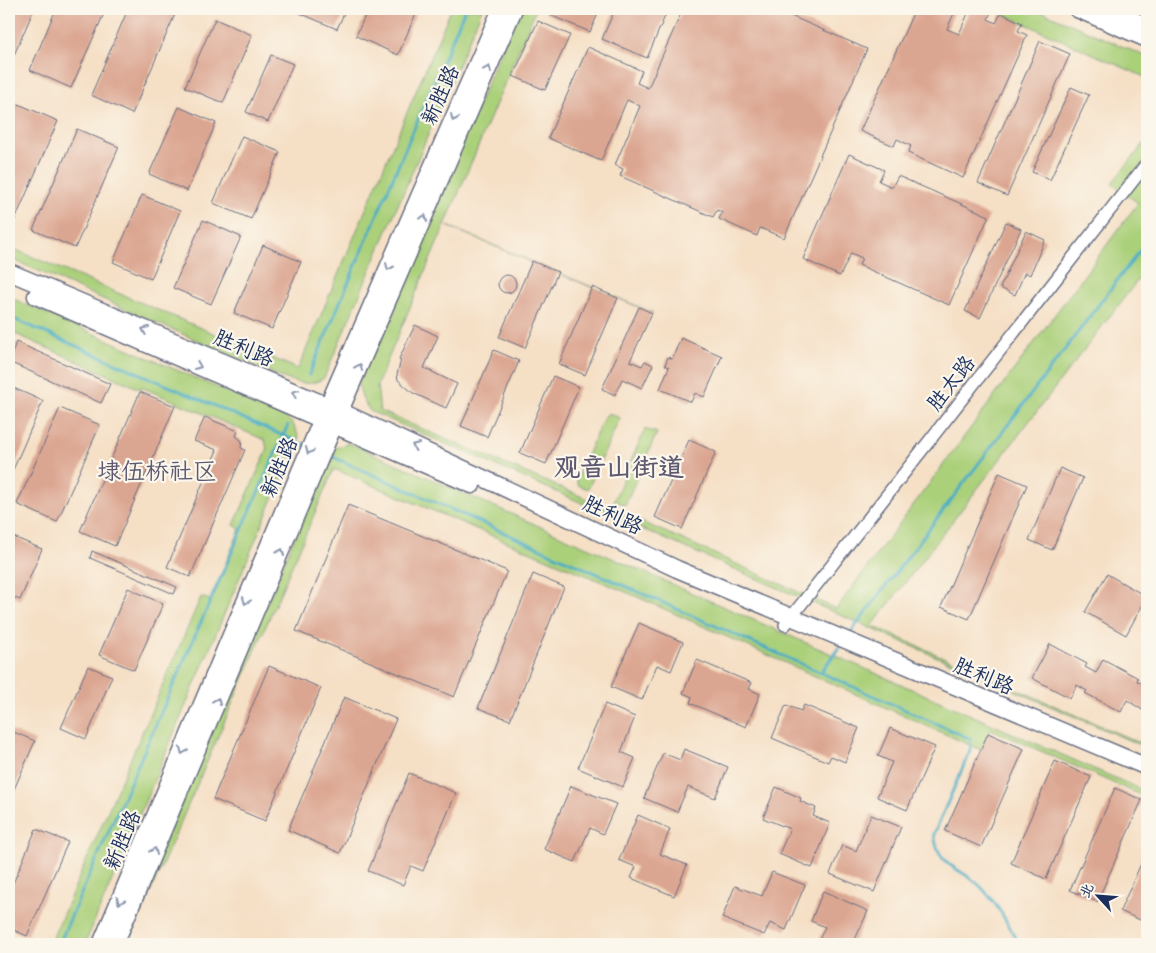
<svg xmlns="http://www.w3.org/2000/svg" width="1156" height="953" font-family="Caveat,'LXGW WenKai TC',sans-serif">
	<style>
		.green { fill: #abd07a; stroke: #63806c }
		.lines { fill: none; stroke-linecap: round; stroke-linejoin: round }
		.stream { stroke: #44acc4; stroke-width: 3 }
		.building { fill: #dba691 }
		.street-casing { stroke: #676d82; stroke-width: 14 }
		.secondary-casing { stroke: #676d82; stroke-width: 19 }
		.street { stroke: #fff; stroke-width: 11 }
		.secondary { stroke: #fff; stroke-width: 16 }
		.oneway { stroke: #8d97ae }
		.labels { text-anchor: middle; stroke-width: 4.5; stroke-linejoin: round; paint-order: stroke }
		.street-label { font-size: 21px; fill: #1b2f5e; stroke: #fbf7ec }
		.quarter-label { font-size: 24px; fill: #5e5970; stroke: #fbf7ec }
		.district-label { font-size: 26px; font-weight: bold; fill: #5e5970; stroke: #fbf7ec }
	</style>
	<rect width="100%" height="100%" fill="#fbf7ec"/>
	<filter id="ink" filterUnits="userSpaceOnUse"><feTurbulence type="fractalNoise" baseFrequency=".02" numOctaves="2"/><feDisplacementMap in="SourceGraphic" scale="10" xChannelSelector="R" yChannelSelector="G"/><feConvolveMatrix kernelMatrix="1 2 1 2 8 2 1 2 1" color-interpolation-filters="sRGB"/></filter>
	<filter id="wash" filterUnits="userSpaceOnUse"><feTurbulence type="fractalNoise" baseFrequency=".0096" numOctaves="4" result="noise"/><feDisplacementMap in="SourceGraphic" scale="20" xChannelSelector="R" yChannelSelector="G"/><feGaussianBlur stdDeviation="1.12" result="paint"/><feColorMatrix in="noise" values="0 0 0 0 0 0 0 0 0 0 0 0 0 0 0 0 0 1.4 0 .05"/><feComposite in="paint" operator="in"/></filter>
	<g filter="url(#wash)">
		<rect width="100%" height="100%" fill="#f5dfc5"/>
		<path class="green" d="M451,9H482L324,378C310,387 299,383 283,378L9,258V247L298,369Z
			M519,9H536L445,225L653,313L445,225L377,385L380,411L679,538L836,609L1138,203L1112,183L1147,140V268L872,626L1147,746V748L370,411L363,400L358,384Z
			M992,9H1036L1147,57V78Z
			M9,297L287,418L293,424L299,437L85,944H50L201,597L210,600L240,529L234,525L267,450L265,440L141,387L140,389L11,332L14,327L9,325Z
			M609,413L620,418L588,489L578,485L576,480L604,417Z
			M645,429L657,433L625,505L614,500Z
			M349,443L1147,792V798L991,729L981,750L633,595L334,469L128,944H122L332,449Z"/>
		<g class="lines">
			<path class="stream" d="M9,317L307,446
				M309,375L465,9
				M326,454L971,739L970,751L934,834C939,870 957,864 980,886C997,903 1008,924 1019,944
				M848,636L1147,241
				M821,672L841,645
				M59,944L288,425"/>
		</g>
		<g id="blocks">
			<path class="building" d="M9,9H34L11,62L9,61Z
				M56,9H106L71,88L30,70Z
				M128,9H168L176,12L132,114L91,95Z
				M296,9H346L337,29L295,11Z
				M368,9H418L398,55L356,36Z
				M547,9H600L590,32L545,13Z
				M615,9H668L647,58L602,39Z
				M683,9H775L867,49L784,238L760,228L757,236L719,219L722,212L717,210L713,217L620,176L623,169L615,165L640,106L627,100L601,161L548,138L588,47L642,71L637,83L648,88Z
				M915,9H956L947,29L959,34L970,9H989L992,10L988,19L996,23L1001,13L1022,23L1018,31L1027,35L963,178L908,153L911,146L897,139L894,146L860,131Z
				M215,19L252,35L223,103L185,87Z
				M538,21L570,35L545,90L513,76Z
				M1040,41L1070,54L1007,196L978,183Z
				M271,55L293,64L268,122L246,112Z
				M1071,87L1089,95L1050,180L1032,172Z
				M16,103L58,121L14,222L9,220V119Z
				M179,107L216,123L187,191L149,174Z
				M77,129L119,147L75,248L33,230Z
				M242,136L280,152L251,219L213,203Z
				M849,154L884,170L879,181L892,187L898,176L989,216L949,305L859,265L862,258L851,253L840,276L803,259Z
				M142,195L180,211L151,279L113,262Z
				M203,220L241,237L211,304L173,288Z
				M1006,222L1021,229L980,318L965,311Z
				M1026,231L1045,240L1030,275L1025,272L1015,295L1000,288Z
				M263,245L301,262L272,329L234,313Z
				M532,261L558,272L525,348L499,337Z
				M498 284a9 9 0 1 1 18 0a9 9 0 1 1-18 0Z
				M592,287L618,298L585,375L559,364Z
				M639,307L652,313L630,361L642,366L645,361L653,365L642,388L622,379L615,395L602,389Z
				M415,325L438,336L424,368L457,384L446,408L413,393L398,380L397,374L401,360L399,359Z
				M681,338L722,356L704,397L695,393L691,402L660,389L669,367L665,365L668,357L672,359Z
				M16,342L110,384L101,403L9,362Z
				M494,350L519,361L487,437L461,426Z
				M553,376L579,387L546,464L520,453Z
				M9,386L43,401L9,479Z
				M140,392L175,406L115,546L80,531Z
				M60,408L100,425L57,522L17,504Z
				M205,417L238,431L236,436L242,441L241,448L245,450L190,577L167,567L217,450L194,441Z
				M689,440L716,452L682,529L655,517Z
				M1060,468L1083,478L1052,550L1029,540Z
				M999,473L1027,485L969,619L941,607Z
				M348,505L507,571L454,697L296,631Z
				M9,535L42,549L20,600L9,595Z
				M92,551L177,587L174,594L90,558Z
				M533,574L564,587L510,720L478,708Z
				M1107,574L1147,597L1126,635L1085,612Z
				M128,588L163,604L134,670L99,655Z
				M639,623L683,642L671,671L657,665L642,700L611,687Z
				M1050,644L1087,664L1085,667L1096,673L1103,659L1138,678L1137,681L1147,686V713L1127,700L1121,712L1085,693L1087,691L1077,685L1070,698L1032,678Z
				M697,660L752,683L749,689L760,694L746,727L690,703L692,697L683,693Z
				M88,666L112,676L86,739L61,728Z
				M269,666L321,688L265,821L213,799Z
				M344,697L396,719L340,853L288,830Z
				M605,704L635,717L621,752L635,758L623,787L578,768Z
				M786,705L801,711L804,705L859,728L845,762L831,756L828,762L772,738Z
				M890,728L935,747L907,810L877,797L892,762L878,756Z
				M9,730L35,741L12,794L9,793Z
				M988,733L1024,749L981,847L945,831Z
				M684,749L728,767L715,798L688,787L677,812L644,798L663,753L680,760Z
				M1055,761L1091,777L1046,879L1011,863Z
				M409,773L456,793L423,871L411,866L403,885L368,871Z
				M571,786L616,804L603,834L590,828L575,862L544,849Z
				M776,787L801,798L800,801L816,808L813,816L830,823L812,868L779,854L790,829L763,818Z
				M1115,788L1142,800L1097,902L1070,890Z
				M638,815L670,829L660,854L687,865L674,896L631,878L636,867L619,860Z
				M871,815L901,827L874,892L830,874L842,845L856,851Z
				M36,829L68,842L27,936L9,928V893Z
				M1147,850V923L1120,911Z
				M772,872L805,885L786,930L770,923L764,935L722,918L735,886L762,896Z
				M823,891L868,911L853,944H817L825,927L811,921Z"/>
		</g>
	</g>
	<g filter="url(#ink)">
		<use href="#blocks" fill-opacity="0" stroke="#676d82" stroke-width="1"/>
		<g class="lines">
			<g class="street-casing">
				<path id="street" d="M785,625L1147,163"/>
			</g>
			<g class="secondary-casing">
				<path id="secondary" d="M1077,9L1147,39
					M1108,9L1147,26
					M9,272L340,411L677,569L1147,767
					M36,296L472,485
					M101,944L322,419L501,9
					M115,944L340,411L514,9"/>
			</g>
			<use href="#street" class="street"/>
			<use href="#secondary" class="secondary"/>
		</g>
		<defs><path id="oneway-chevron" d="M-2-3.5L2.5 0L-2 3.5" fill="none" stroke-width="1.6" stroke-linecap="round" stroke-linejoin="round" transform="scale(1.25)"/></defs>
		<g class="oneway">
			<use href="#oneway-chevron" transform="translate(488 69) rotate(-67)"/>
			<use href="#oneway-chevron" transform="translate(454 118) rotate(114)"/>
			<use href="#oneway-chevron" transform="translate(424 218) rotate(-67)"/>
			<use href="#oneway-chevron" transform="translate(389 267) rotate(114)"/>
			<use href="#oneway-chevron" transform="translate(145 330) rotate(-157)"/>
			<use href="#oneway-chevron" transform="translate(198 366) rotate(23)"/>
			<use href="#oneway-chevron" transform="translate(359 367) rotate(-67)"/>
			<use href="#oneway-chevron" transform="translate(295 393) rotate(-157)"/>
			<use href="#oneway-chevron" transform="translate(415 446) rotate(-155)"/>
			<use href="#oneway-chevron" transform="translate(309 451) rotate(113)"/>
			<use href="#oneway-chevron" transform="translate(281 552) rotate(-67)"/>
			<use href="#oneway-chevron" transform="translate(246 601) rotate(113)"/>
			<use href="#oneway-chevron" transform="translate(217 701) rotate(-67)"/>
			<use href="#oneway-chevron" transform="translate(183 751) rotate(113)"/>
			<use href="#oneway-chevron" transform="translate(154 851) rotate(-67)"/>
			<use href="#oneway-chevron" transform="translate(120 901) rotate(113)"/>
		</g>
	</g>
	<g class="labels">
		<g class="street-label">
			<text transform="translate(440 95) rotate(-66)" y="7">新胜路</text>
			<text transform="translate(244 348) rotate(23)" y="7">胜利路</text>
			<text transform="translate(951 383) rotate(-52)" y="7">胜太路</text>
			<text transform="translate(279 467) rotate(-67)" y="7">新胜路</text>
			<text transform="translate(613 515) rotate(25)" y="7">胜利路</text>
			<text transform="translate(984 676) rotate(23)" y="7">胜利路</text>
			<text transform="translate(122 840) rotate(-67)" y="7">新胜路</text>
		</g>
		<g class="quarter-label">
			<text x="157" y="479">埭伍桥社区</text>
		</g>
		<g class="district-label">
			<text x="619" y="476">观音山街道</text>
		</g>
	</g>
	<rect width="1156" height="953" fill="none" stroke="#fbf7ec" stroke-width="30"/>
	<g transform="translate(1098 896) rotate(296)" stroke="#fbf7ec" stroke-width="4" paint-order="stroke">
	<path d="M0-4L9 19L0 12L-9 19Z" fill="#1b2f5e"/>
	<text y="-8" font-size="14" font-weight="bold" text-anchor="middle" fill="#1b2f5e">北</text>
	</g>
</svg>
